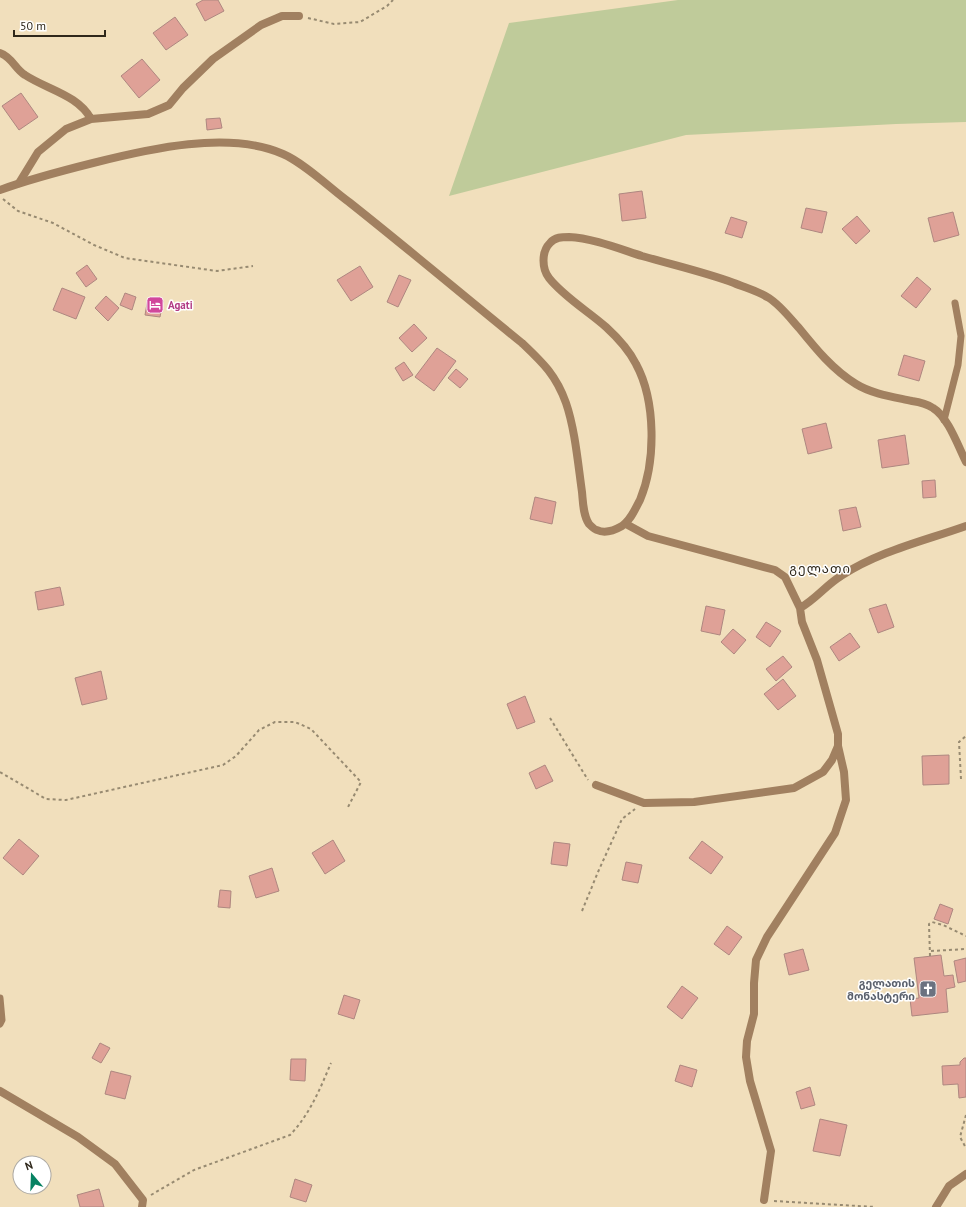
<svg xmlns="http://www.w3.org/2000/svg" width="966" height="1207" font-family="'PT Sans','Noto Sans Georgian',sans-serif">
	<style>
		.green { fill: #bfcb9a }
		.building { fill: #dfa197; stroke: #ae8780 }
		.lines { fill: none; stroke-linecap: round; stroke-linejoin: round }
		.path { stroke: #978a71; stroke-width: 2; stroke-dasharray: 3 3; stroke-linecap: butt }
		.service { stroke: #a18060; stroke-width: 7 }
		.minor { stroke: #a18060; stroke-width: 8 }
		.tertiary { stroke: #a18060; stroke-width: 8 }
		.labels { text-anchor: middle; stroke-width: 3; stroke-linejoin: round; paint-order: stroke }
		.hotel-label { font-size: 11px; font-weight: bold; fill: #b23c85; stroke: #fff; text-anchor: start }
		.worship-label { font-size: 11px; font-weight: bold; fill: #5b616d; stroke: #fff; text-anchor: end }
		.quarter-label { font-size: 13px; letter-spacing: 1px; fill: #2f281b; stroke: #fff }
	</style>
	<rect width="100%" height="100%" fill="#f1dfbc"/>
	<path class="green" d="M678,0H966V122L896,124L686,135L449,196L509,23Z"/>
	<path class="building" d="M203,0H218L224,11L205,21L196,4Z
		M175,17L188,35L166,50L153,33Z
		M142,59L160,80L139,98L121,76Z
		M21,93L38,117L19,130L2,106Z
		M220,118L222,128L207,130L206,119Z
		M642,191L646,218L622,221L619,194Z
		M806,208L827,212L822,233L801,228Z
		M953,212L959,235L934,242L928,218Z
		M857,216L870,231L856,244L842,229Z
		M731,217L747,222L742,238L725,233Z
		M87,265L97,279L86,287L76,273Z
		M360,266L373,287L351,301L337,280Z
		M399,275L411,280L398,307L387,302Z
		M917,277L931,289L916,308L901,296Z
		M62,288L85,297L76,319L53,310Z
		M125,293L136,297L132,310L120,305Z
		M106,296L119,308L108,321L95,308Z
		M148,298L163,301L160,317L145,315Z
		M414,324L427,338L412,352L399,338Z
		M437,348L456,361L434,391L415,377Z
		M904,355L925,361L919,381L898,375Z
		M404,362L413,375L403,381L395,368Z
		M456,369L468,379L460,388L448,378Z
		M826,423L832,448L808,454L802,429Z
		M905,435L909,464L882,468L878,440Z
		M935,480L936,497L923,498L922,481Z
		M535,497L556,502L552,524L530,519Z
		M856,507L861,527L843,531L839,510Z
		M60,587L64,605L38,610L35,592Z
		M886,604L894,627L878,633L869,609Z
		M706,606L725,610L720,635L701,631Z
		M766,622L781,631L770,647L756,637Z
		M733,629L746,640L734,654L721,642Z
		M850,633L860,647L839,661L830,647Z
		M783,656L792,667L776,681L766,669Z
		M101,671L107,699L82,705L75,678Z
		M783,679L796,696L778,710L764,694Z
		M525,696L535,722L517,729L507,704Z
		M949,755V784L923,785L922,756Z
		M545,765L553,781L536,789L529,773Z
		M19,839L39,856L23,875L3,858Z
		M333,840L345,861L325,874L312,853Z
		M702,841L723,857L711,874L689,858Z
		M554,842L570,844L567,866L551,864Z
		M626,862L642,865L638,883L622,880Z
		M272,868L279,891L256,898L249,876Z
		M220,890L231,891L230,908L218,907Z
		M940,904L953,909L948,924L934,919Z
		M727,926L742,937L729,955L714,944Z
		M803,949L809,970L789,975L784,954Z
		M941,955L944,976L953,975L954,982L955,987L946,989L948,1012L912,1016L910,999L919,998L914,958Z
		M966,958V981L958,983L954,961Z
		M682,986L698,998L682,1019L667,1007Z
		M344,995L360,1000L354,1019L338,1014Z
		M100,1043L110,1048L101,1063L92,1058Z
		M964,1058H966V1097L959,1098L958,1084L943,1085L942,1066L960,1065V1062Z
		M291,1059H306L305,1081L290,1080Z
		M680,1065L697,1070L692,1087L675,1081Z
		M111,1071L131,1076L125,1099L105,1094Z
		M810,1087L815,1105L801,1109L796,1092Z
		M820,1119L847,1125L840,1156L813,1151Z
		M295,1179L312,1185L306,1202L290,1197Z
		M99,1189L104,1207H80L77,1195Z"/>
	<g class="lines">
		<path class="path" d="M308,18L334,24L360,22L387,6L393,0
			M3,199L18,211L53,223L94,245L125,258L217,271L253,266
			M550,718L588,780
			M0,772L46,799L66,800L223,765L236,756L259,730L275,722H295L311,729L361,782L347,809
			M961,779L959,742L966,736
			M582,911L598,872L622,819L635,809
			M931,951L966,949
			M930,956L929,924L932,922L943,925L966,936
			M966,1115L960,1137L966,1148
			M151,1195L194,1170L290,1135C310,1114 320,1089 331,1063
			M774,1201L875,1207"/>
		<path class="service" d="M944,420L958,365L961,336L955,303
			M0,998L2,1020L0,1024"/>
		<path class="minor" d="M0,53C12,57 15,69 25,75C48,90 78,95 91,119
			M19,183L38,152L66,129L91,119L148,114L169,105L183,88L213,59L261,25L282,16H299
			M800,608C816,599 826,585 841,576C879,551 924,541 966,526
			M596,785L644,803L694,802L794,788L823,772L832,760L838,746V734L817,660L802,622L800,608L785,577L775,570L648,536L626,524
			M0,1091L78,1137L115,1164L143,1200L142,1207
			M764,1200L771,1151L750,1081L746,1057L747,1041L754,1014V983L756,960L767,937L835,833L846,800L844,772L838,746
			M936,1207L949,1186L966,1174"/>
		<path class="tertiary" d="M0,190C30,179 61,171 93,163C148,149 229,130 283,154C304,163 330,188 349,202C407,248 464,296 522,343C543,363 556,375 566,403C575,429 578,464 582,492C583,502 583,515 589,524C590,525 595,530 597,530C605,534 615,530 622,526C631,520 635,509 640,500C656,462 656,401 636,364C629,350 618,338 606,327C588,311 564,297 549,278C542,269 541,252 550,243C555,237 562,237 569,237C592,238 620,249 642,256C673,265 704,272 734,283C746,288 758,291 769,298C780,305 790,318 799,328C816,349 833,370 856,384C872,394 894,397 912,401C919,402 927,404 933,408C948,417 958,446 966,462"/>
	</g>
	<defs>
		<g id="hotel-square" transform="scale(0.9)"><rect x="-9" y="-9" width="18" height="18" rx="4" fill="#d1479c" stroke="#fff"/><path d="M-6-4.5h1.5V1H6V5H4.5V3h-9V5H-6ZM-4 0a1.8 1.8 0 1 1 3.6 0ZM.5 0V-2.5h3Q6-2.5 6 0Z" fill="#fff"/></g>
		<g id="church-square" transform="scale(0.9)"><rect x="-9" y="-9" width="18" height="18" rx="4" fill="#6b7280" stroke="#fff"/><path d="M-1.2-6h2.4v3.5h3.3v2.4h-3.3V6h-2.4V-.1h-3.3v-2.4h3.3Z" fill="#fff"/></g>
	</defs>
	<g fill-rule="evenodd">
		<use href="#hotel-square" x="155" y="305"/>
		<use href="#church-square" x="928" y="989"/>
	</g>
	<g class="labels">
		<g class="hotel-label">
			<text x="168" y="309">Agati</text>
		</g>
		<g class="worship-label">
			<text x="915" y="987">გელათის<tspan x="915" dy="13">მონასტერი</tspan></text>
		</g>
		<g class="quarter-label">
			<text x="820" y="573">გელათი</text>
		</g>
	</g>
	<g transform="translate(32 1175) rotate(341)"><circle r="19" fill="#ffffff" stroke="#aca9a4"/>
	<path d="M0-3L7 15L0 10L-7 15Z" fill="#068262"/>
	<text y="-6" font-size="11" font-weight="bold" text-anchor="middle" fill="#2f281b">N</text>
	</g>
	<path d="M14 30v6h91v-6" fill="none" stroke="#2f281b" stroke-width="2"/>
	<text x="20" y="30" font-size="12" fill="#2f281b" stroke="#ffffff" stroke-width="3" paint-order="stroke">50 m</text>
</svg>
